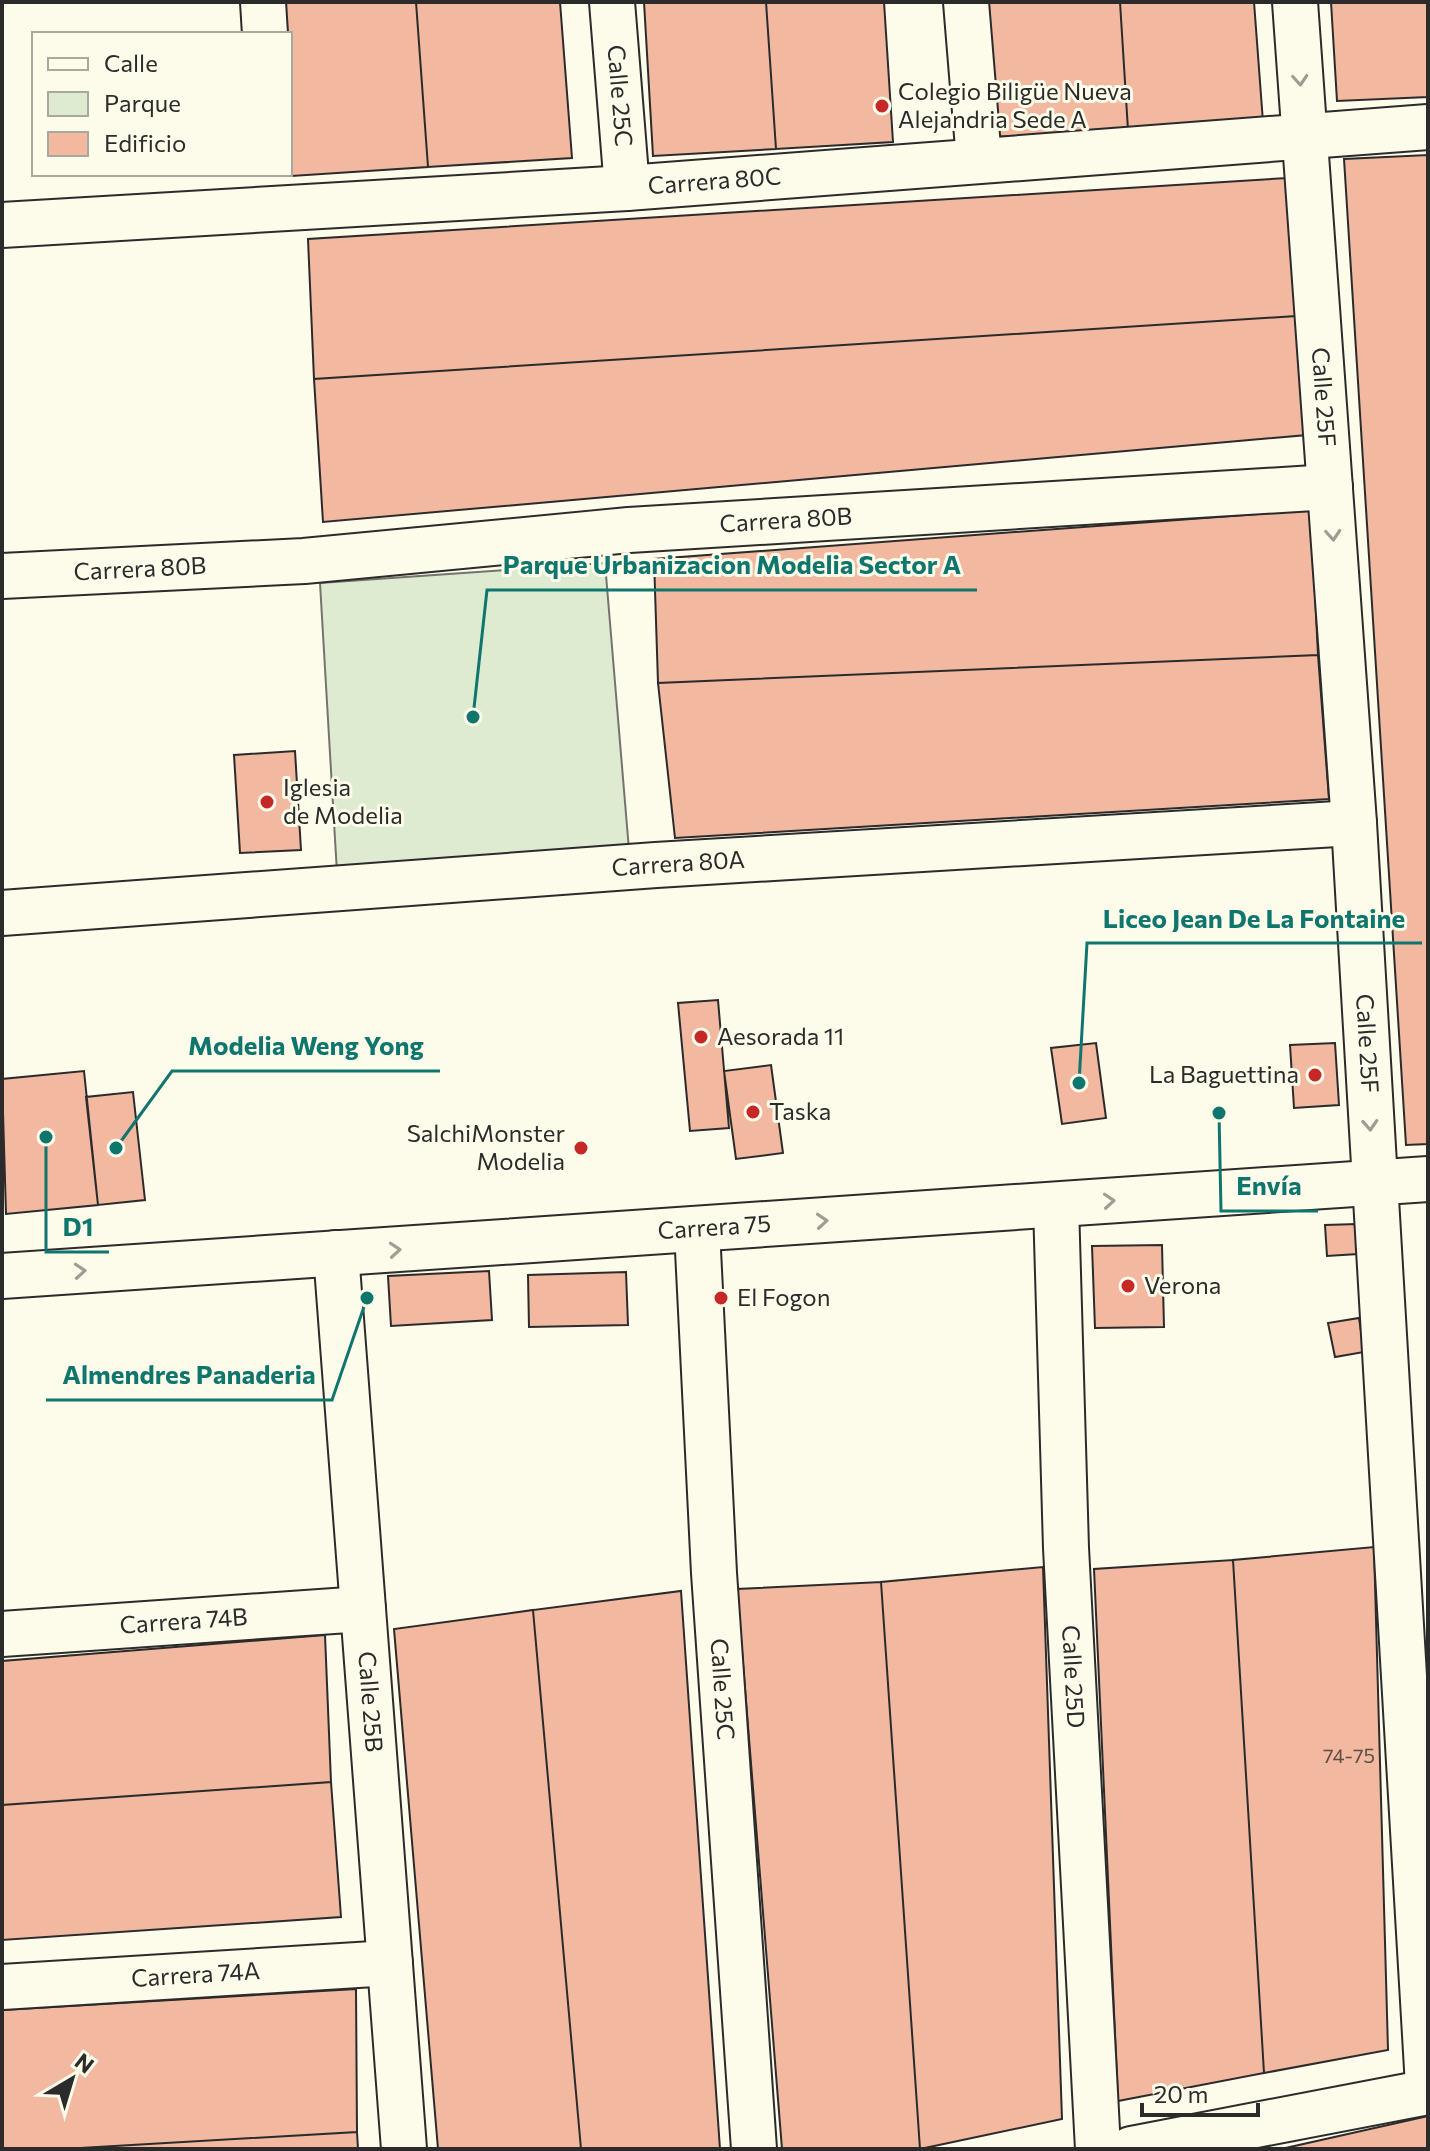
<svg xmlns="http://www.w3.org/2000/svg" width="1430" height="2151" font-family="Commissioner,sans-serif">
	<style>
		.green { fill: #deebd1; stroke: #74746e; stroke-width: 2 }
		.building { fill: #f2b8a0; stroke: #2b2b2b; stroke-width: 2 }
		.lines { fill: none; stroke-linecap: round; stroke-linejoin: round }
		.minor-casing { stroke: #2b2b2b; stroke-width: 48 }
		.minor { stroke: #fdfbea; stroke-width: 44 }
		.oneway { stroke: #9e9d94 }
		.poi-dot { fill: #c62828; stroke: #fdfbea; stroke-width: 3 }
		.labels { text-anchor: middle; stroke-width: 6; stroke-linejoin: round; paint-order: stroke }
		.number-label { font-size: 20px; fill: #5d4e48 }
		.poi-label { font-size: 24px; fill: #2b2b2b; stroke: #fdfbea; text-anchor: start }
		.street-label { font-size: 24px; fill: #2b2b2b; stroke: #fdfbea }
		.leader { fill: none; stroke: #0f766e; stroke-width: 3 }
		.callout-dot { fill: #0f766e; stroke: #fdfbea; stroke-width: 3 }
		.callout-label { font-size: 26px; text-anchor: middle; font-weight: bold; fill: #0f766e; stroke: #fdfbea; stroke-width: 6; stroke-linejoin: round; paint-order: stroke }
	</style>
	<rect width="100%" height="100%" fill="#fdfbea"/>
	<path class="green" d="M605,563L629,850L337,873L320,583Z"/>
	<path class="building" d="M280,2H416L428,167L292,176L290,34H282Z
		M416,2H560L572,158L428,167Z
		M644,2H766L776,149L653,156Z
		M766,2H884L893,142L776,149Z
		M986,2H1120L1128,130L995,137Z
		M1120,2H1254L1263,122L1128,130Z
		M1331,2H1428V97L1337,101Z
		M1428,155V1144L1406,1145L1344,159Z
		M1287,178L1296,316L314,379L308,239Z
		M1296,316L1307,435L323,522L314,379Z
		M1311,510L1318,655L658,683L654,559Z
		M1318,655L1329,799L675,838L658,683Z
		M295,751L301,850L240,853L234,755Z
		M718,1000L729,1128L690,1131L678,1003Z
		M1096,1043L1106,1118L1062,1124L1051,1048Z
		M1335,1043L1339,1105L1294,1108L1290,1045Z
		M771,1065L783,1153L736,1159L724,1071Z
		M84,1071L98,1205L6,1214L2,1079Z
		M133,1092L145,1200L98,1205L86,1097Z
		M1357,1224L1358,1254L1327,1256L1325,1225Z
		M1162,1245L1164,1327L1095,1328L1092,1246Z
		M489,1271L492,1320L391,1326L388,1276Z
		M626,1272L628,1325L529,1327L528,1275Z
		M1359,1318L1364,1352L1335,1357L1328,1323Z
		M1374,1547L1388,2050L1264,2073L1233,1560Z
		M1233,1560L1264,2073L1118,2101L1094,1569Z
		M1043,1567L1062,2119L920,2149L881,1582Z
		M881,1582L920,2149H782L737,1589Z
		M681,1591L720,2149H581L533,1610Z
		M533,1610L581,2149H438L394,1629Z
		M325,1635L331,1782L2,1805V1661Z
		M331,1782L341,1917L2,1940V1805Z
		M356,1989L357,2132L63,2149H2V2010Z
		M1428,2116V2149H1281Z
		M357,2132L358,2149H63Z"/>
	<g class="lines">
		<g class="minor-casing">
			<g id="minor">
				<path d="M263,2L265,34"/>
				<path id="s1" d="M612,2L627,188"/>
				<path d="M966,2L979,160"/>
				<path id="s2" d="M1295,2L1354,823L1428,2086"/>
				<path id="s3" d="M2,225L627,188L1428,127"/>
				<path id="s4" d="M2,576L304,561L629,530L1330,487"/>
				<path id="s5" d="M2,913L656,865L1354,823"/>
				<path id="s6" d="M1056,1205L1066,1548L1098,2149"/>
				<path id="s7" d="M697,1230L714,1573L754,2149"/>
				<path id="s8" d="M336,1253L404,2149"/>
				<path id="s9" d="M2,1276L1428,1179"/>
				<path id="s10" d="M2,1634L363,1609"/>
				<path id="s11" d="M2,1987L390,1963"/>
				<path d="M1131,2149L1428,2092"/>
			</g>
		</g>
		<use href="#minor" class="minor"/>
	</g>
	<defs><path id="oneway-chevron" d="M-2-3.5L2.5 0L-2 3.5" fill="none" stroke-width="1.6" stroke-linecap="round" stroke-linejoin="round" transform="scale(2)"/></defs>
	<g class="oneway">
		<use href="#oneway-chevron" transform="translate(1300 80) rotate(86)"/>
		<use href="#oneway-chevron" transform="translate(1333 535) rotate(86)"/>
		<use href="#oneway-chevron" transform="translate(1370 1125) rotate(87)"/>
		<use href="#oneway-chevron" transform="translate(1109 1201) rotate(-4)"/>
		<use href="#oneway-chevron" transform="translate(822 1221) rotate(-4)"/>
		<use href="#oneway-chevron" transform="translate(395 1250) rotate(-4)"/>
		<use href="#oneway-chevron" transform="translate(80 1271) rotate(-4)"/>
	</g>
	<g class="poi-dot">
		<circle cx="882" cy="106" r="8"/>
		<circle cx="267" cy="802" r="8"/>
		<circle cx="701" cy="1037" r="8"/>
		<circle cx="1315" cy="1075" r="8"/>
		<circle cx="753" cy="1112" r="8"/>
		<circle cx="581" cy="1148" r="8"/>
		<circle cx="1128" cy="1286" r="8"/>
		<circle cx="721" cy="1298" r="8"/>
	</g>
	<g class="labels">
		<g class="number-label">
			<text x="1349" y="1763">74-75</text>
		</g>
		<g class="poi-label">
			<text x="898" y="100">Colegio Biligüe Nueva<tspan x="898" dy="28">Alejandria Sede A</tspan></text>
			<text x="283" y="796">Iglesia<tspan x="283" dy="28">de Modelia</tspan></text>
			<text x="717" y="1045">Aesorada 11</text>
			<text x="1299" y="1083" text-anchor="end">La Baguettina</text>
			<text x="769" y="1120">Taska</text>
			<text x="565" y="1142" text-anchor="end">SalchiMonster<tspan x="565" dy="28">Modelia</tspan></text>
			<text x="1144" y="1294">Verona</text>
			<text x="737" y="1306">El Fogon</text>
		</g>
		<g class="street-label">
			<text dy="8" stroke="none"><textPath href="#s1" startOffset="94">Calle 25C</textPath></text>
			<text dy="8" stroke="none"><textPath href="#s3" startOffset="714">Carrera 80C</textPath></text>
			<text dy="8" stroke="none"><textPath href="#s2" startOffset="396">Calle 25F</textPath></text>
			<text dy="8" stroke="none"><textPath href="#s4" startOffset="786">Carrera 80B</textPath></text>
			<text dy="8" stroke="none"><textPath href="#s4" startOffset="138">Carrera 80B</textPath></text>
			<text dy="8" stroke="none"><textPath href="#s5" startOffset="678">Carrera 80A</textPath></text>
			<text dy="8" stroke="none"><textPath href="#s2" startOffset="1044">Calle 25F</textPath></text>
			<text dy="8" stroke="none"><textPath href="#s9" startOffset="714">Carrera 75</textPath></text>
			<text dy="8" stroke="none"><textPath href="#s10" startOffset="182">Carrera 74B</textPath></text>
			<text dy="8" stroke="none"><textPath href="#s6" startOffset="472">Calle 25D</textPath></text>
			<text dy="8" stroke="none"><textPath href="#s7" startOffset="460">Calle 25C</textPath></text>
			<text dy="8" stroke="none"><textPath href="#s8" startOffset="450">Calle 25B</textPath></text>
			<text dy="8" stroke="none"><textPath href="#s11" startOffset="194">Carrera 74A</textPath></text>
		</g>
	</g>
	<path class="leader" d="M473 717L487 590H977M1079 1083L1087 943H1422M116 1148L172 1071H440M1219 1113L1221 1211H1318M46 1137L46 1252H109M367 1298L332 1400H46"/>
	<g class="callout-dot">
		<circle cx="473" cy="717" r="8"/>
		<circle cx="1079" cy="1083" r="8"/>
		<circle cx="116" cy="1148" r="8"/>
		<circle cx="1219" cy="1113" r="8"/>
		<circle cx="46" cy="1137" r="8"/>
		<circle cx="367" cy="1298" r="8"/>
	</g>
	<g class="callout-label">
		<text x="732" y="574">Parque Urbanizacion Modelia Sector A</text>
		<text x="1254" y="928">Liceo Jean De La Fontaine</text>
		<text x="306" y="1055">Modelia Weng Yong</text>
		<text x="1269" y="1195">Envía</text>
		<text x="78" y="1236">D1</text>
		<text x="189" y="1384">Almendres Panaderia</text>
	</g>
	<rect width="1430" height="2151" fill="none" stroke="#2b2b2b" stroke-width="8"/>
	<rect x="32" y="32" width="260" height="144" fill="#fdfbea" stroke="#a9a89e" stroke-width="2"/>
	<rect x="48" y="58" width="40" height="12" fill="#fdfbea" stroke="#a9a89e" stroke-width="2"/>
	<text x="104" y="72" font-size="24" fill="#2b2b2b">Calle</text>
	<rect x="48" y="92" width="40" height="24" fill="#deebd1" stroke="#a9a89e" stroke-width="2"/>
	<text x="104" y="112" font-size="24" fill="#2b2b2b">Parque</text>
	<rect x="48" y="132" width="40" height="24" fill="#f2b8a0" stroke="#a9a89e" stroke-width="2"/>
	<text x="104" y="152" font-size="24" fill="#2b2b2b">Edificio</text>
	<g transform="translate(72 2079) rotate(38)" stroke="#fdfbea" stroke-width="6" paint-order="stroke">
	<path d="M0-6L14 30L0 20L-14 30Z" fill="#2b2b2b"/>
	<text y="-12" font-size="22" font-weight="bold" text-anchor="middle" fill="#2b2b2b">N</text>
	</g>
	<path d="M1142 2103v12h116v-12" fill="none" stroke="#2b2b2b" stroke-width="4"/>
	<text x="1154" y="2103" font-size="24" fill="#2b2b2b" stroke="#fdfbea" stroke-width="6" paint-order="stroke">20 m</text>
</svg>
